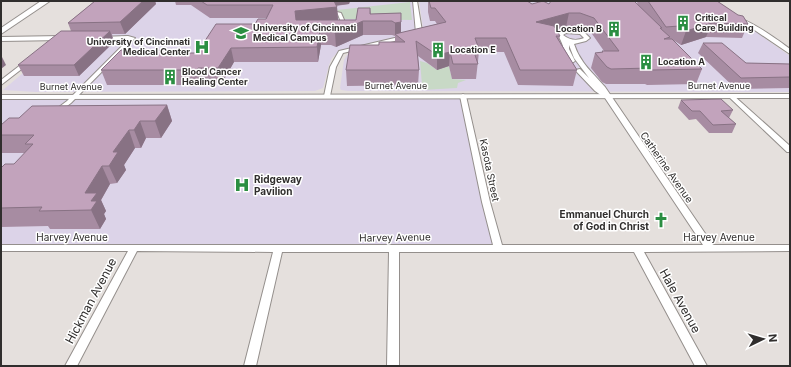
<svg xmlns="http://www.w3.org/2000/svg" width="791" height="367" font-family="Inter,sans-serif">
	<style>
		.medical { fill: #dcd3e8 }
		.green { fill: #c8d9c6 }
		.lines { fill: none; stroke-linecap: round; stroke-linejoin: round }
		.minor-casing { stroke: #948f8c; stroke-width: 2 }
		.tertiary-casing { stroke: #948f8c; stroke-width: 2 }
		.primary-casing { stroke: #948f8c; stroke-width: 2 }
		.minor { fill: #fff; fill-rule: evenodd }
		.tertiary { fill: #fff; fill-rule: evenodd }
		.primary { fill: #fff; fill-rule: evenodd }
		.wall { fill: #a78ca2 }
		.shaded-wall { fill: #887284 }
		.building { fill: #c2a3bc; stroke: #887284 }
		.labels { text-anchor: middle; stroke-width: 3; stroke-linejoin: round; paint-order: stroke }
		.far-poi-label { font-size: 9px; font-weight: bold; fill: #302e2d; stroke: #fff; text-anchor: start }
		.far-street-label { font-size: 9px; fill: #302e2d; stroke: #fff }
		.street-label { font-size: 10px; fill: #302e2d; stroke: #fff }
		.poi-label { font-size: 10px; font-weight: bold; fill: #302e2d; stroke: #fff; text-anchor: start }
		.near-street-label { font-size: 12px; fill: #302e2d; stroke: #fff }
	</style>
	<rect width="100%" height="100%" fill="#e5e0dd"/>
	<path class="medical" d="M108,1H413L416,31L412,34L338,52L332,58L329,65L323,88L315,91L36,92L3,90Z
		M419,1H683L738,21L749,27L790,56V92L348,91L341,90L340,88L344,60L347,55L362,49L413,38L423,28Z
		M463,96L498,248H1V97Z"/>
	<path class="green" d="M410,2L412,20L346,19L343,18L337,10Z
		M420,61L427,63L437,70L449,66L452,79L466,80L458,83L457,88L422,90L420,86L422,85Z"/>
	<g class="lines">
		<g class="minor-casing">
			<path id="minor" d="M413,1H417L422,31L420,35L343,53L336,67L330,96L327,98L325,97L324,96L330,67L339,51L416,33Z
				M337,12L341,13L345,22V23L341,22Z
				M565,29L584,32L590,38L586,41L574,44C580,63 593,73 605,87L713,245H790V251L644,252L707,366H695L634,252H399V366H387L389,252H282L256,366H244L273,252L137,251L77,366H65L128,251H1V245H493L482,202L460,96L463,94L466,96L490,202L502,245H703L605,98L595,91L575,70L580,69L589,78L574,58L569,45V49L575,61L572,63C563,57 565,43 557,35ZM566,33L580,34L584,38C577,41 569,40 563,35Z
				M128,36L135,38L71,103L59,112H55V110L67,101L128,40H102L100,39V37Z
				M1,37L62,36L65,38L62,40L1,41Z
				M27,60L32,61L1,85V80Z
				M731,94L733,95L790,146V152H787L729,97V95Z"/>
		</g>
		<g class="tertiary-casing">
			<path id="tertiary" d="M735,18C747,17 779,41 790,49V54L753,29L735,20Z
				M790,94V98L1,99V95Z"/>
		</g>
		<g class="primary-casing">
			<path id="primary" d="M41,1H50L1,34V28Z"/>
		</g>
		<use href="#minor" class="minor"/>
		<use href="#tertiary" class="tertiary"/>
		<use href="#primary" class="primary"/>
	</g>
	<path class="wall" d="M95,1H155L156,4L125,34H112L114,42L79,76H24L18,65L71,31L68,23Z
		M175,1H350L349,4L336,6L337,7L338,20H356L370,8L371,14L401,13V33L437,24L435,21H430L428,12V1H529H528L532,4L638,5L637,3L638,1H717L748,24L742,38L706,37L681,45L673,40H672L702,69L696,84L647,85L645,84H606L602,82L591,68L595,53L602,52V51H604L590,31L577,26L566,27L556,29L560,36L559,40L577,70L573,86L518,85L504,52H479L476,79H452L449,66L437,70L418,56L419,70L418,85L347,86L346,70L379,45L395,42V36L392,35H363L336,47L331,45H321L318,62H234L222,83L202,82L200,85H107L101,70L176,53H197L266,19V18H210L191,5H176Z
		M703,43L746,63L790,64V88L736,89L698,53Z
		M681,100L733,110L729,118L736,124L732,133H709L696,119L689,120L678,108Z
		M167,105L172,121L161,138H146L141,148H135L124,165L126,170L117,183L110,184L101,200L106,211L104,214L106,219L100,229H50L48,226L1,227V168L14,164L25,153H1V125L19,118Z"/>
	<path class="shaded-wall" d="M143,1H155L156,4L125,34L120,22Z
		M330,1H350L349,4L331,6Z
		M337,7L338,20H296L295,11Z
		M569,13L566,27L534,35L536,22Z
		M363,21V35L336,47L335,33Z
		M401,22V35L395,34V23Z
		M712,23L706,37L681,45L686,31Z
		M110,31L114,42L79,76L74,65Z
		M320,31L321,45L318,62L317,47Z
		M231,48L234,62L222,83L218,68Z
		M450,52L449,66L437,70V55Z
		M1,57H2L6,65L1,69Z
		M198,68L202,82L200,85L196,70Z
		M167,105L172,121L161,138L155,121Z
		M140,121L146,138L141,148L134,130Z
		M129,130L135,148L124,165L126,170L117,183L109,166L113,152Z
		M102,166L110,184L101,200L106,211L104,214L106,219L100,229L91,210L85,193Z"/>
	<path class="building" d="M95,1H143L120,22L68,23Z
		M201,1H334L337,7L295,11L296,20H356L358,8H370V14L401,13V22L395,23L392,21H363L335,33L330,31H320L317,47L231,48L218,68H198L196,70H101L121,50H175L173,53H197L216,24H255L258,19H266L273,5H207Z
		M429,1H527L532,4L543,1L549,4L551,1H634L662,28H660L670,37L664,39H672L702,69L652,70L650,68L611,69L607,67L595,53L603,52L602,51H619L594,18L580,13H569L536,22L554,26L560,36H556L577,70H520L506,38H475L479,49H473L478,64H453L450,52L437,55L416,41L419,70H346L350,45H379V42H405L395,34L446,22L435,8H431Z
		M648,1H717L738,15L743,16L748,24L712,23L686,31L679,26L666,27Z
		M61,31H110L74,65H18Z
		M703,43H722L746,63L790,64V77L741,78Z
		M721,99L733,110L721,111L736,124L713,125L700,111H692L681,100Z
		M167,105L155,121H140L134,130H129L113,152H118L109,166H102L85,193H97L91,201H97L91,210L39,211L42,207L1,208V168L5,164H14L33,144H25L34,135H1V125L9,118H19L32,106Z"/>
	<defs>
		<g id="building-bare" transform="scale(1.2)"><path d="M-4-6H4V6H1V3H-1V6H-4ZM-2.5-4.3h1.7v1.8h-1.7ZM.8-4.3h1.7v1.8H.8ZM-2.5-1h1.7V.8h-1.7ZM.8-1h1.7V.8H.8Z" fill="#2b8e42" stroke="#fff" stroke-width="2.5" paint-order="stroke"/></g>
		<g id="university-bare" transform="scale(1.2)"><path d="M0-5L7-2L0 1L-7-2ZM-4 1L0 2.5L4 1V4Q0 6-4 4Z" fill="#2b8e42" stroke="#fff" stroke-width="2.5" paint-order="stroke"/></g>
		<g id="hospital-bare" transform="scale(1.2)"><path d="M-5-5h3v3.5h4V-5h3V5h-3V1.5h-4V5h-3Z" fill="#2b8e42" stroke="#fff" stroke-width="2.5" paint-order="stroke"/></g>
		<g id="church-bare" transform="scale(1.2)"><path d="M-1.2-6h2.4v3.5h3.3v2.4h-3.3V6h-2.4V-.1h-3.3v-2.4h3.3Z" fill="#2b8e42" stroke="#fff" stroke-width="2.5" paint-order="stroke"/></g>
	</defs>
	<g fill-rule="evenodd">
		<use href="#building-bare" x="683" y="23"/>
		<use href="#building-bare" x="614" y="29"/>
		<use href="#university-bare" x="241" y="33"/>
		<use href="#hospital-bare" x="202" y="47"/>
		<use href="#building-bare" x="438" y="50"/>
		<use href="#building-bare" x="646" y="62"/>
		<use href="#building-bare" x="170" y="77"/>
		<use href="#hospital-bare" x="242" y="185"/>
		<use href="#church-bare" x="661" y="220"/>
	</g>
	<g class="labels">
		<g class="far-poi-label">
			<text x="695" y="21">Critical<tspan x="695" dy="10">Care Building</tspan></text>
			<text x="253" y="31">University of Cincinnati<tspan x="253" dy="10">Medical Campus</tspan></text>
			<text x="602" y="32" text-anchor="end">Location B</text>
			<text x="190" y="45" text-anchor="end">University of Cincinnati<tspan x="190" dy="10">Medical Center</tspan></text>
			<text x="450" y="53">Location E</text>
			<text x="658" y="65">Location A</text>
			<text x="182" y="75">Blood Cancer<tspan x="182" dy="10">Healing Center</tspan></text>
		</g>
		<g class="far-street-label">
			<text x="396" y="89">Burnet Avenue</text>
			<text x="719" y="89">Burnet Avenue</text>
			<text x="71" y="90">Burnet Avenue</text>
		</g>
		<g class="street-label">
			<text transform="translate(667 167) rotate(55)" y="4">Catherine Avenue</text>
			<text transform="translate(490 170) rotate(78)" y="4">Kasota Street</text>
			<text x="72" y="241">Harvey Avenue</text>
			<text transform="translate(395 237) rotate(-1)" y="4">Harvey Avenue</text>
			<text x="719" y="241">Harvey Avenue</text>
		</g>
		<g class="poi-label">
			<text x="254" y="183">Ridgeway<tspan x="254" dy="12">Pavilion</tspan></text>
			<text x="649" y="218" text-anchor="end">Emmanuel Church<tspan x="649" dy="12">of God in Christ</tspan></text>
		</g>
		<g class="near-street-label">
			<text transform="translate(91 301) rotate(-62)" y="4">Hickman Avenue</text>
			<text transform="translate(680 301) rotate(61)" y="4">Hale Avenue</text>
		</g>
	</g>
	<rect width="791" height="367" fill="none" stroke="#302e2d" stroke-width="4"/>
	<g transform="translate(763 339) rotate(85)" stroke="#ffffff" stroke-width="3" paint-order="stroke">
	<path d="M0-3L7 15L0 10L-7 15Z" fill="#302e2d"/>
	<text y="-6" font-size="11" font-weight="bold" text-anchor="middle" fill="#302e2d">N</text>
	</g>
</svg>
